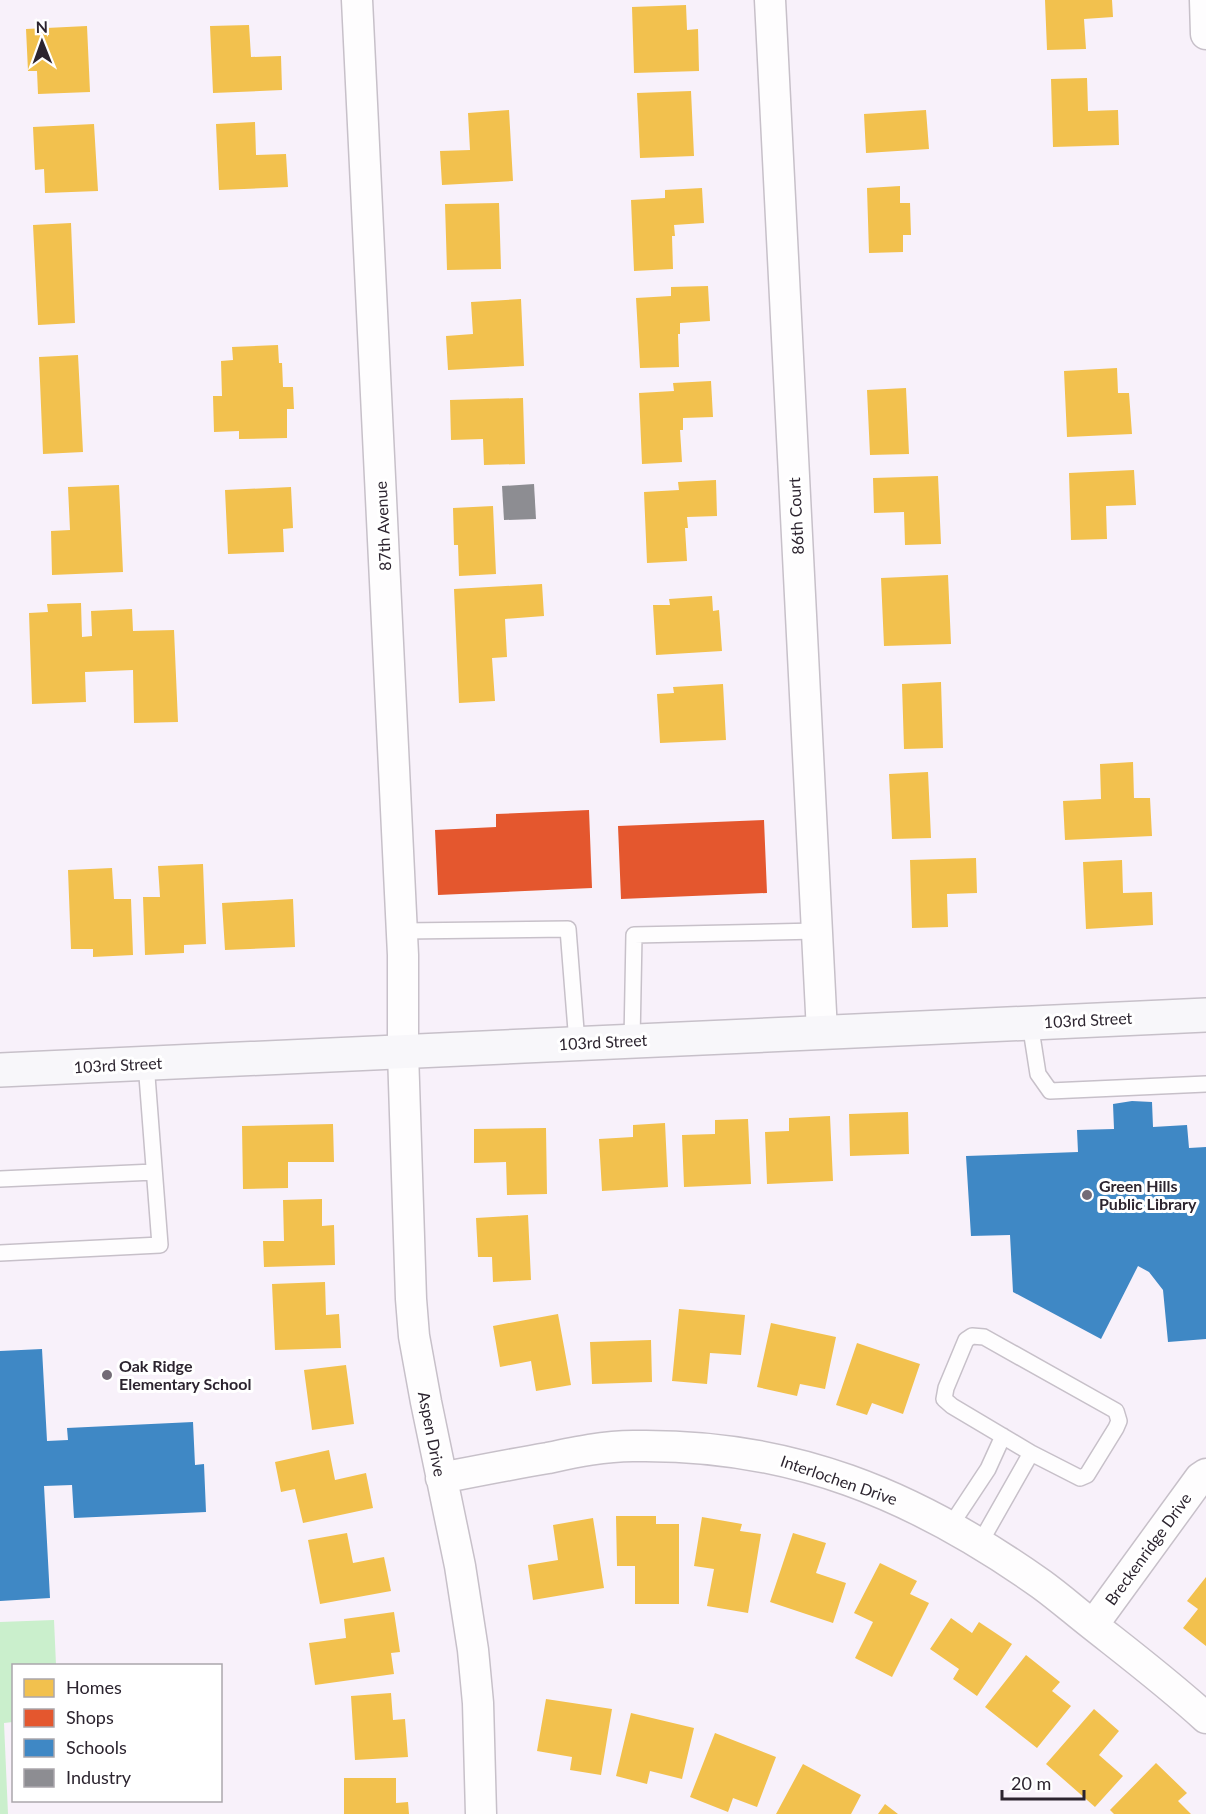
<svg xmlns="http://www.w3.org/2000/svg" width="1206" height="1814" font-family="Lato,sans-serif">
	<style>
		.green { fill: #caefcc }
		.homes { fill: #f2c14e }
		.shops { fill: #e4572e }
		.schools { fill: #3f88c5 }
		.industry { fill: #8d8d92 }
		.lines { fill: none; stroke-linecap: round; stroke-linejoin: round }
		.lane-casing { stroke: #c7c0c9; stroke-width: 18 }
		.street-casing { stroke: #c7c0c9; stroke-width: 33 }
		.secondary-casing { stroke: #c7c0c9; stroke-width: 36 }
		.lane { stroke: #fefdfe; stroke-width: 15 }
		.street { stroke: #fefdfe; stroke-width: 30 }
		.secondary { stroke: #f8f7fa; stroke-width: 33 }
		.poi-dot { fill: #736c76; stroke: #fff; stroke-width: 2 }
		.labels { text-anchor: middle; stroke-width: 6; stroke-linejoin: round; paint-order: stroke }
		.street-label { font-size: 16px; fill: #2c242f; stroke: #fff }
		.poi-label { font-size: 16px; font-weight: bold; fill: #2c242f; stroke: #fff; text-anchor: start }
	</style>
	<rect width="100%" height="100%" fill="#f8f1fa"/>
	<path class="green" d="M54,1620L56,1665L14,1666L13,1722L4,1723L8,1814H0V1622Z"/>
	<path class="homes" d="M1045,0H1112L1113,17L1084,19L1086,49L1047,50Z
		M686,5L687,30L698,29L699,71L634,73L632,7Z
		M249,25L251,57L281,56L282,90L213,93L210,26Z
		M87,26L90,92L38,94L37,71H28L26,29Z
		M1087,78L1088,111L1118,110L1119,145L1053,147L1051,79Z
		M691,91L694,156L640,158L637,93Z
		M509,110L513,181L442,185L440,151L470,150L468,113Z
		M926,110L929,149L866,153L864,114Z
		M255,122L256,155L286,154L288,187L219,190L216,124Z
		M94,124L98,191L45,193L44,169L35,170L33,127Z
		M900,186V203H910L911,235H903V252L869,253L867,188Z
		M702,188L704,223L674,225L675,236H672L673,269L634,271L631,200L665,198V190Z
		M499,203L501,269L447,270L445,204Z
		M71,223L75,323L38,325L33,225Z
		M708,286L710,321L680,323V334H678L679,367L640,368L636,298L671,296V287Z
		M521,299L524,366L448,370L446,336L473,334L471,302Z
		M278,345L279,363H282L283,387H293L294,409H287V438L239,439V431L214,432L213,396H222L221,361L233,360L232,347Z
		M78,355L83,452L43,454L39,357Z
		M1117,368L1118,393H1129L1132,434L1067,437L1064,371Z
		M711,381L713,417L683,418V430H680L682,462L642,464L639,393L674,391L673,383Z
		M906,388L909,454L870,455L867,390Z
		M523,398L525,464L484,465L483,439L451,440L450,400Z
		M1134,470L1136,505L1106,506L1107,539L1071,540L1069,473Z
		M938,476L941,544L905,545L904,512L874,513L873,478Z
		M716,480L717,516L687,517L688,528H685L687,561L647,563L644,492L679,490L678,482Z
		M119,485L123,572L52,575L51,531L70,530L68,487Z
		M291,487L293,528L283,529L284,552L228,554L225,490Z
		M493,506L496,574L459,576L458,545H454L453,508Z
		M948,575L951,644L884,646L881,578Z
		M542,584L544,616L505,619L507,657L492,658L495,701L459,703L454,589Z
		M712,596L713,611L719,610L722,651L656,655L653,605H670L669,599Z
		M81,603L82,637L92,636L91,611L132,609L133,631L174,630L178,722L134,723L133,670L85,672L86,702L32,704L29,613L48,612L47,604Z
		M941,682L943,748L904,749L902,684Z
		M723,684L726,740L660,743L657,694L674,693L673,687Z
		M1133,762L1134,798H1150L1152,836L1065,840L1063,801L1101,799L1100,764Z
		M928,772L931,838L892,839L889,774Z
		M976,858L977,893L947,894L948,927L912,928L910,860Z
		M1122,860L1123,893L1152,892L1153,925L1086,929L1083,862Z
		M203,864L206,944L184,945V953L145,955L143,897H160L158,866Z
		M112,868L114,899H131L133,955L93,957V949H71L68,870Z
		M293,899L295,947L225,950L222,903Z
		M908,1112L909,1154L850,1156L849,1114Z
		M830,1116L833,1181L767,1184L765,1132L789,1131V1118Z
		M748,1119L751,1184L684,1187L682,1135L715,1134V1120Z
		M665,1123L668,1187L602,1191L599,1139L633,1137V1125Z
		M333,1124L334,1162H288V1188L243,1189L242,1126Z
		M546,1128L547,1194L507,1195L506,1162L474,1163V1129Z
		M322,1199V1226L334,1225L335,1265L264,1267L263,1241H284L283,1200Z
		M528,1215L531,1280L493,1282L492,1257H478L476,1218Z
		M325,1282L326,1315L339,1314L341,1348L275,1350L272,1284Z
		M679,1309L745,1315L741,1355L710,1353L707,1384L672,1381Z
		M558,1314L571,1385L536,1391L531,1361L500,1367L493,1326Z
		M771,1323L836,1337L825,1389L800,1384L797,1396L757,1387Z
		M651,1340L652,1382L592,1384L590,1342Z
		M857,1343L920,1364L903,1414L872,1403L867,1415L836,1405Z
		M346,1365L354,1424L312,1430L304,1370Z
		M329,1450L335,1480L366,1473L373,1508L303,1523L295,1489L281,1492L275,1462Z
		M616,1516H656V1524H679V1604H635V1566H617Z
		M702,1517L742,1524L740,1531L761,1534L748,1613L707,1606L714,1569L694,1566Z
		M593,1518L604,1588L533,1600L528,1565L558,1560L553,1525Z
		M347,1533L353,1563L384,1557L391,1591L320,1604L308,1540Z
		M793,1533L826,1543L816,1573L846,1583L833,1623L770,1602Z
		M880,1563L917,1581L910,1594L929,1603L892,1677L855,1658L873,1622L854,1613Z
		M1206,1577V1646L1183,1628L1198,1609L1187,1601Z
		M394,1612L400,1652L391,1653L394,1674L315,1685L309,1643L346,1638L344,1619Z
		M951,1618L972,1633L979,1622L1012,1644L977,1696L953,1679L959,1669L930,1649Z
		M1026,1655L1060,1682L1052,1691L1071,1706L1037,1748L985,1707Z
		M391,1693L393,1720L405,1719L408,1757L355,1760L351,1696Z
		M546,1699L612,1709L601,1775L570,1770L572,1757L537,1751Z
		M1094,1709L1119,1731L1099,1755L1123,1776L1095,1807L1046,1764Z
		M631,1713L694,1728L682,1779L650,1771L647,1784L616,1776Z
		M715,1733L776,1757L757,1807L733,1798L728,1812L690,1797Z
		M1156,1763L1187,1793L1178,1801L1191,1814H1114L1110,1810Z
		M803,1764L861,1795L851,1814H776Z
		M344,1778H396V1803L408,1802L409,1814H344Z
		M885,1804L898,1814H878Z"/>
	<path class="shops" d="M589,810L592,888L438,895L435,830L496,827V814Z
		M764,820L767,893L621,899L618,826Z"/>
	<path class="schools" d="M1132,1101L1152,1102L1153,1127L1187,1125L1189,1148L1206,1147V1339L1168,1342L1163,1290L1149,1272L1138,1266L1101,1339L1013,1292L1010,1235L971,1236L966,1156L1078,1152L1077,1130L1114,1129L1113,1104Z
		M42,1349L47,1441L68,1440L67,1428L193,1422L195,1465L204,1464L206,1512L74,1518L72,1485L44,1486L50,1598L0,1601V1351Z"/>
	<path class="industry" d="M534,484L536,519L504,520L502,486Z"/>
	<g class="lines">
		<g class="lane-casing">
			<path id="lane" d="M402,931L568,929L577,1043
				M1030,1023L1038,1074L1050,1091L1206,1084
				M632,1041L634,935L817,931
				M0,1179L154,1172
				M0,1253L160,1245L146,1063
				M951,1525L988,1469L1003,1436
				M980,1543L1031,1453L1080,1478L1087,1475L1116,1428L1119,1421L1116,1411L984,1337L972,1336L966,1340L946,1388L944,1399L952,1406L1031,1453"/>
		</g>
		<g class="street-casing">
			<path id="street" d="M357,0L403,955V1052L411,1299L414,1336L426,1402L460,1566L473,1650L478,1703L481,1814
				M770,0L822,1032
				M1205,0L1206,34
				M441,1478C477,1471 512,1464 548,1458C576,1452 604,1446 633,1446C790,1443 914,1494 1041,1584C1059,1597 1076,1612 1094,1626C1132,1656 1170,1685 1206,1718
				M1093,1625L1200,1478L1206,1474"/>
		</g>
		<g class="secondary-casing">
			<path id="secondary" d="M0,1070L1206,1015"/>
		</g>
		<use href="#lane" class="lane"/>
		<use href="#street" class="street"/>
		<use href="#secondary" class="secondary"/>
	</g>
	<g class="poi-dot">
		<circle cx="1087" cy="1195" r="6"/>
		<circle cx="107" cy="1375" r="6"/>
	</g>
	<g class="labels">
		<g class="street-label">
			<text transform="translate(796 516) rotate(-93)" y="6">86th Court</text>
			<text transform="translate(383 526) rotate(-93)" y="6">87th Avenue</text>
			<text transform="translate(1088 1020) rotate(-3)" y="6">103rd Street</text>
			<text transform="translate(603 1042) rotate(-3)" y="6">103rd Street</text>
			<text transform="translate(118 1065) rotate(-3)" y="6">103rd Street</text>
			<text transform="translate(432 1434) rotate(79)" y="6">Aspen Drive</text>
			<text transform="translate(839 1480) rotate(19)" y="6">Interlochen Drive</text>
			<text transform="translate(1148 1549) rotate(-54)" y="6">Breckenridge Drive</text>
		</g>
		<g class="poi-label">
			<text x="1099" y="1192">Green Hills<tspan x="1099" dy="18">Public Library</tspan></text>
			<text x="119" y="1372">Oak Ridge<tspan x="119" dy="18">Elementary School</tspan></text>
		</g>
	</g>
	<rect x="12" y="1664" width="210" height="138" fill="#ffffff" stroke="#aba7ac" stroke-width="1.5"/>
	<rect x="24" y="1679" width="30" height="18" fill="#f2c14e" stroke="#aba7ac" stroke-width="1.5"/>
	<text x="66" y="1694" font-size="18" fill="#2c242f">Homes</text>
	<rect x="24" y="1709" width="30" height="18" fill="#e4572e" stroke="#aba7ac" stroke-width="1.5"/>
	<text x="66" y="1724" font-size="18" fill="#2c242f">Shops</text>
	<rect x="24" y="1739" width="30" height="18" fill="#3f88c5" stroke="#aba7ac" stroke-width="1.5"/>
	<text x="66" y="1754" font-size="18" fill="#2c242f">Schools</text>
	<rect x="24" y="1769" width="30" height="18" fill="#8d8d92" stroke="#aba7ac" stroke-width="1.5"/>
	<text x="66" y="1784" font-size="18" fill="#2c242f">Industry</text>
	<g transform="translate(42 42) rotate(359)" stroke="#ffffff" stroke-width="4.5" paint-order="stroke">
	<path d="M0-4.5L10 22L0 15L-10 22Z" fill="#2c242f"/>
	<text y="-9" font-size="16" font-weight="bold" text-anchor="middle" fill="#2c242f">N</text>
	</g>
	<path d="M1002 1790v9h82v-9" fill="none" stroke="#2c242f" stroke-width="3"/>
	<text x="1011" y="1790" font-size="18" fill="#2c242f" stroke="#ffffff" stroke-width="4.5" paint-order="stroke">20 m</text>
</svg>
